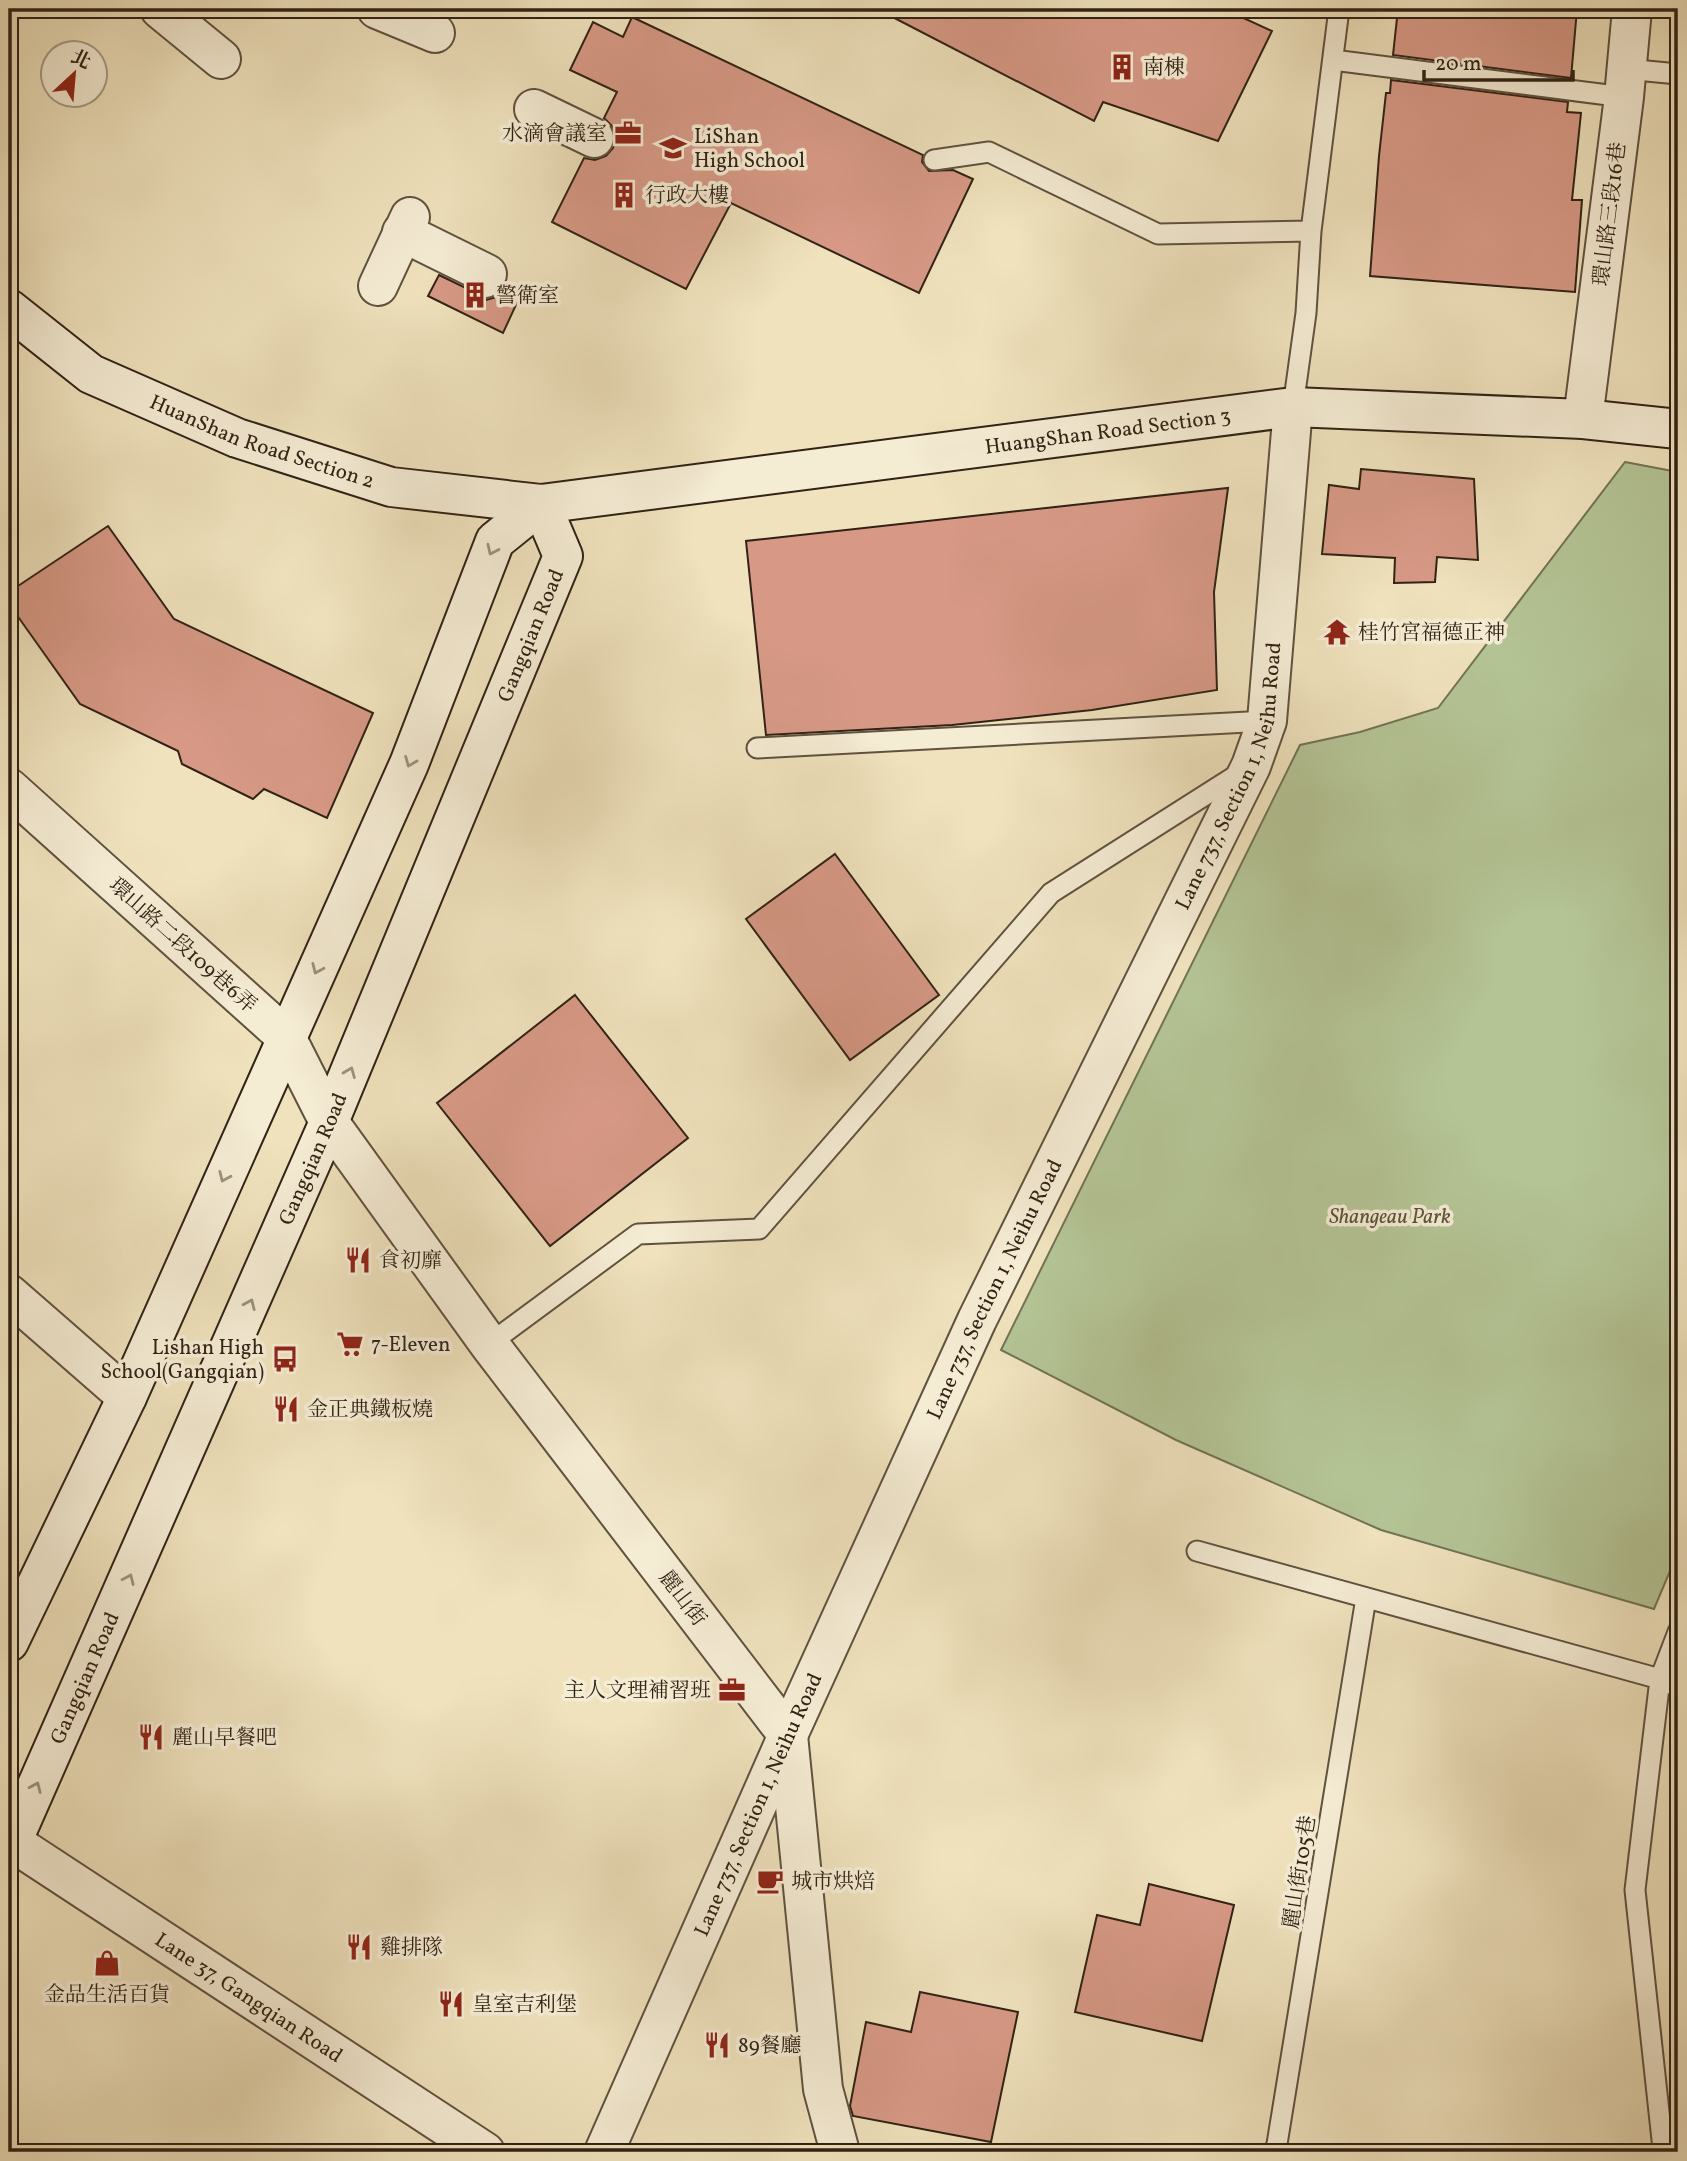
<svg xmlns="http://www.w3.org/2000/svg" width="1687" height="2161" font-family="Vollkorn,'Noto Serif TC',serif">
	<style>
		.green { fill: #b4c495; stroke: #727355; stroke-width: 2 }
		.building { fill: #d79986; stroke: #312215; stroke-width: 2 }
		.lines { fill: none; stroke-linecap: round; stroke-linejoin: round }
		.lane-casing { stroke: #60523f; stroke-width: 23 }
		.street-casing { stroke: #60523f; stroke-width: 42 }
		.secondary-casing { stroke: #312215; stroke-width: 42 }
		.lane { stroke: #f5ecd4; stroke-width: 19 }
		.street { stroke: #f5ecd4; stroke-width: 38 }
		.secondary { stroke: #f5ecd4; stroke-width: 38 }
		.oneway { stroke: #9d917e }
		.labels { text-anchor: middle; stroke-width: 7; stroke-linejoin: round; paint-order: stroke }
		.poi-label { font-size: 21px; fill: #312215; stroke: #f5ecd4; text-anchor: start }
		.street-label { font-size: 21px; fill: #312215; stroke: #f5ecd4 }
		.park-label { font-size: 21px; font-style: italic; fill: #58533b; stroke: #f5ecd4 }
	</style>
	<rect width="100%" height="100%" fill="#efe2bd"/>
	<filter id="stains"><feTurbulence type="fractalNoise" baseFrequency=".00286" numOctaves="4"/><feColorMatrix values="0 0 0 0 .2 0 0 0 0 .09 0 0 0 0 .02 0 0 0 .5 -.17"/></filter>
	<radialGradient id="worn" r=".72"><stop offset=".6" stop-color="#630" stop-opacity="0"/><stop offset="1" stop-color="#630" stop-opacity=".3"/></radialGradient>
	<path class="green" d="M1625,462L1678,472V1552L1654,1609L1381,1530L1176,1440L1001,1350L1300,745L1360,732L1438,708Z"/>
	<path class="building" d="M877,9H1224L1272,31L1218,141L1103,102L1094,121Z
		M1398,9H1577L1571,78L1393,55Z
		M632,17L923,155L922,162L929,171L953,170L973,179L919,293L731,203L686,289L552,222L584,158L595,160L606,156L613,148L616,137L612,126L604,118L617,92L570,70L593,22L623,37Z
		M1391,80L1568,102L1567,112L1581,113L1572,200H1582L1575,292L1370,276L1379,156L1386,93H1390Z
		M439,275L466,288L476,298L486,300L496,297L505,287L521,294L503,333L428,296Z
		M1361,469L1474,479L1478,560L1437,557L1435,582L1394,583L1395,558L1322,554L1329,485L1359,489Z
		M1228,488L1214,592L1217,690L1092,710L952,725L766,735L746,541Z
		M108,526L174,619L373,713L327,818L264,789L253,799L182,764L178,751L80,704L9,604V592Z
		M835,854L939,995L850,1060L746,919Z
		M575,995L688,1138L550,1246L437,1103Z
		M1149,1884L1234,1905L1202,2041L1075,2012L1097,1915L1140,1925Z
		M920,1992L1018,2012L991,2142L853,2116L850,2106L866,2022L911,2032Z"/>
	<g class="lines">
		<g class="lane-casing">
			<path id="lane" d="M1333,60L1624,97
				M1626,69L1678,74
				M934,160L989,152L1158,234L1311,231
				M1293,407L1306,313L1311,231L1339,9
				M757,748L1267,721
				M489,1344L638,1234L759,1229L1051,893L1240,773
				M1197,1551L1660,1679L1635,1890L1663,2149
				M1678,1632L1660,1679L1678,1687
				M1274,2152L1277,2144L1366,1598"/>
		</g>
		<g class="street-casing">
			<g id="street">
				<path d="M160,9L221,59"/>
				<path d="M377,9L435,33"/>
				<path d="M534,109L594,138"/>
				<path d="M402,232L487,274L485,278"/>
				<path d="M378,286L410,217"/>
				<path d="M1583,419L1624,97L1632,9"/>
				<path d="M9,788L286,1037L329,1122L489,1344L788,1735L823,2089L840,2152"/>
				<path d="M9,1294L127,1397"/>
				<path id="s1" d="M9,1840L485,2152"/>
				<path id="s2" d="M604,2152L788,1735L977,1320L1251,766L1267,721L1293,407"/>
			</g>
		</g>
		<g class="secondary-casing">
			<g id="secondary">
				<path id="s3" d="M9,309L91,374L237,438L391,487L541,504L1293,407L1583,419L1678,429"/>
				<path d="M9,1642L127,1397L409,764L495,541L541,504"/>
				<path id="s4" d="M9,1849L329,1122L556,573L563,556L541,504"/>
			</g>
		</g>
		<use href="#lane" class="lane"/>
		<use href="#street" class="street"/>
		<use href="#secondary" class="secondary"/>
	</g>
	<defs><path id="oneway-chevron" d="M-2-3.5L2.5 0L-2 3.5" fill="none" stroke-width="1.6" stroke-linecap="round" stroke-linejoin="round" transform="scale(1.75)"/></defs>
	<g class="oneway">
		<use href="#oneway-chevron" transform="translate(492 550) rotate(115)"/>
		<use href="#oneway-chevron" transform="translate(410 762) rotate(112)"/>
		<use href="#oneway-chevron" transform="translate(317 969) rotate(114)"/>
		<use href="#oneway-chevron" transform="translate(350 1072) rotate(-68)"/>
		<use href="#oneway-chevron" transform="translate(224 1177) rotate(114)"/>
		<use href="#oneway-chevron" transform="translate(250 1304) rotate(-66)"/>
		<use href="#oneway-chevron" transform="translate(129 1579) rotate(-66)"/>
		<use href="#oneway-chevron" transform="translate(36 1787) rotate(-66)"/>
	</g>
	<defs>
		<g id="building-bare" transform="scale(2.1)"><path d="M-4-6H4V6H1V3H-1V6H-4ZM-2.5-4.3h1.7v1.8h-1.7ZM.8-4.3h1.7v1.8H.8ZM-2.5-1h1.7V.8h-1.7ZM.8-1h1.7V.8H.8Z" fill="#8f2418" stroke="#f5ecd4" stroke-width="2.5" paint-order="stroke"/></g>
		<g id="office-bare" transform="scale(2.1)"><path d="M-6-3h4V-5.5h4V-3h4V5H-6ZM-1-4.5V-3h2v-1.5ZM-6 0V1H6V0Z" fill="#8f2418" stroke="#f5ecd4" stroke-width="2.5" paint-order="stroke"/></g>
		<g id="school-bare" transform="scale(2.1)"><path d="M0-5L7-2L0 1L-7-2ZM-4 1L0 2.5L4 1V4Q0 6-4 4Z" fill="#8f2418" stroke="#f5ecd4" stroke-width="2.5" paint-order="stroke"/></g>
		<g id="temple-bare" transform="scale(2.1)"><path d="M0-6L5-2H3V0L6.5 2.5H4V6H1.5V3h-3V6H-4V2.5H-6.5L-3 0V-2H-5Z" fill="#8f2418" stroke="#f5ecd4" stroke-width="2.5" paint-order="stroke"/></g>
		<g id="restaurant-bare" transform="scale(2.1)"><path d="M-5-6h1v4h1v-4h1v4h1v-4h1v5L-1.5 .5V6h-2V.5L-5-1ZM5-6V6H3V1.5H1.5Q1.5-4 5-6Z" fill="#8f2418" stroke="#f5ecd4" stroke-width="2.5" paint-order="stroke"/></g>
		<g id="supermarket-bare" transform="scale(2.1)"><path d="M-6-5.5h2.5l.6 2H6L4.5 2H-2.5L-4.4-4H-6ZM-1.5 3.2a1.3 1.3 0 1 0 .1 0ZM3 3.2a1.3 1.3 0 1 0 .1 0Z" fill="#8f2418" stroke="#f5ecd4" stroke-width="2.5" paint-order="stroke"/></g>
		<g id="bus-bare" transform="scale(2.1)"><path d="M-5-6H5V4H4V6H2V4H-2V6H-4V4H-5ZM-3.5-4V0h7V-4ZM-3.5 1.2v1.5H-2V1.2ZM2 1.2v1.5H3.5V1.2Z" fill="#8f2418" stroke="#f5ecd4" stroke-width="2.5" paint-order="stroke"/></g>
		<g id="cafe-bare" transform="scale(2.1)"><path d="M-5.5-4.5H6V0H3Q3 3.5 0 3.5H-2.5Q-5.5 3.5-5.5 0ZM3-3.2v2h1.7v-2ZM-6 4.5H4V6H-6Z" fill="#8f2418" stroke="#f5ecd4" stroke-width="2.5" paint-order="stroke"/></g>
		<g id="shop-bare" transform="scale(2.1)"><path d="M-5-2.5h2.3a2.7 3.5 0 0 1 5.4 0H5L5.5 6h-11ZM-1.5-2.5h3a1.5 2.3 0 0 0-3 0Z" fill="#8f2418" stroke="#f5ecd4" stroke-width="2.5" paint-order="stroke"/></g>
	</defs>
	<g fill-rule="evenodd">
		<use href="#building-bare" x="1122" y="67"/>
		<use href="#office-bare" x="628" y="133"/>
		<use href="#school-bare" x="673" y="148"/>
		<use href="#building-bare" x="624" y="195"/>
		<use href="#building-bare" x="475" y="295"/>
		<use href="#temple-bare" x="1337" y="632"/>
		<use href="#restaurant-bare" x="358" y="1260"/>
		<use href="#supermarket-bare" x="350" y="1344"/>
		<use href="#bus-bare" x="285" y="1359"/>
		<use href="#restaurant-bare" x="286" y="1409"/>
		<use href="#office-bare" x="732" y="1690"/>
		<use href="#restaurant-bare" x="151" y="1737"/>
		<use href="#cafe-bare" x="770" y="1881"/>
		<use href="#restaurant-bare" x="359" y="1947"/>
		<use href="#shop-bare" x="107" y="1963"/>
		<use href="#restaurant-bare" x="451" y="2004"/>
		<use href="#restaurant-bare" x="717" y="2045"/>
	</g>
	<g class="labels">
		<g class="poi-label">
			<text x="1143" y="74">南棟</text>
			<text x="607" y="140" text-anchor="end">水滴會議室</text>
			<text x="694" y="143">LiShan<tspan x="694" dy="24">High School</tspan></text>
			<text x="645" y="202">行政大樓</text>
			<text x="496" y="302">警衛室</text>
			<text x="1358" y="639">桂竹宮福德正神</text>
			<text x="379" y="1267">食初靡</text>
			<text x="371" y="1351">7-Eleven</text>
			<text x="264" y="1354" text-anchor="end">Lishan High<tspan x="264" dy="24">School(Gangqian)</tspan></text>
			<text x="307" y="1416">金正典鐵板燒</text>
			<text x="711" y="1697" text-anchor="end">主人文理補習班</text>
			<text x="172" y="1744">麗山早餐吧</text>
			<text x="791" y="1888">城市烘焙</text>
			<text x="380" y="1954">雞排隊</text>
			<text x="107" y="2001" text-anchor="middle">金品生活百貨</text>
			<text x="472" y="2011">皇室吉利堡</text>
			<text x="738" y="2052">89餐廳</text>
		</g>
		<g class="street-label">
			<text transform="translate(1609 214) rotate(-83)" y="7">環山路三段16巷</text>
			<text dy="7" stroke="none"><textPath href="#s3" startOffset="1148">HuangShan Road Section 3</textPath></text>
			<text dy="7" stroke="none"><textPath href="#s3" startOffset="289">HuanShan Road Section 2</textPath></text>
			<text dy="7" stroke="none"><textPath href="#s4" startOffset="1321">Gangqian Road</textPath></text>
			<text dy="7" stroke="none"><textPath href="#s2" startOffset="1514">Lane 737, Section 1, Neihu Road</textPath></text>
			<text transform="translate(183 945) rotate(42)" y="7">環山路二段109巷6弄</text>
			<text dy="7" stroke="none"><textPath href="#s4" startOffset="754">Gangqian Road</textPath></text>
			<text dy="7" stroke="none"><textPath href="#s2" startOffset="947">Lane 737, Section 1, Neihu Road</textPath></text>
			<text transform="translate(683 1598) rotate(53)" y="7">麗山街</text>
			<text dy="7" stroke="none"><textPath href="#s4" startOffset="187">Gangqian Road</textPath></text>
			<text dy="7" stroke="none"><textPath href="#s2" startOffset="380">Lane 737, Section 1, Neihu Road</textPath></text>
			<text transform="translate(1299 1872) rotate(-81)" y="7">麗山街105巷</text>
			<text dy="7" stroke="none"><textPath href="#s1" startOffset="287">Lane 37, Gangqian Road</textPath></text>
		</g>
		<g class="park-label">
			<text x="1390" y="1223">Shangeau Park</text>
		</g>
	</g>
	<rect width="1687" height="2161" fill="none" stroke="#efe2bd" stroke-width="35"/>
	<rect x="10" y="10" width="1666" height="2140" fill="none" stroke="#312215" stroke-width="3.5"/>
	<rect x="18" y="18" width="1652" height="2126" fill="none" stroke="#312215" stroke-width="2"/>
	<g transform="translate(74 74) rotate(26)"><circle r="33" fill="#f5ecd4" stroke="#a79b88" stroke-width="2"/>
	<path d="M0-5L12 26L0 18L-12 26Z" fill="#8f2418"/>
	<text y="-10" font-size="19" font-weight="bold" text-anchor="middle" fill="#312215">北</text>
	</g>
	<path d="M1424 70v10h149v-10" fill="none" stroke="#312215" stroke-width="3.5"/>
	<text x="1435" y="70" font-size="21" fill="#312215" stroke="#f5ecd4" stroke-width="5" paint-order="stroke">20 m</text>
	<rect width="100%" height="100%" filter="url(#stains)"/>
	<rect width="100%" height="100%" fill="url(#worn)"/>
</svg>
